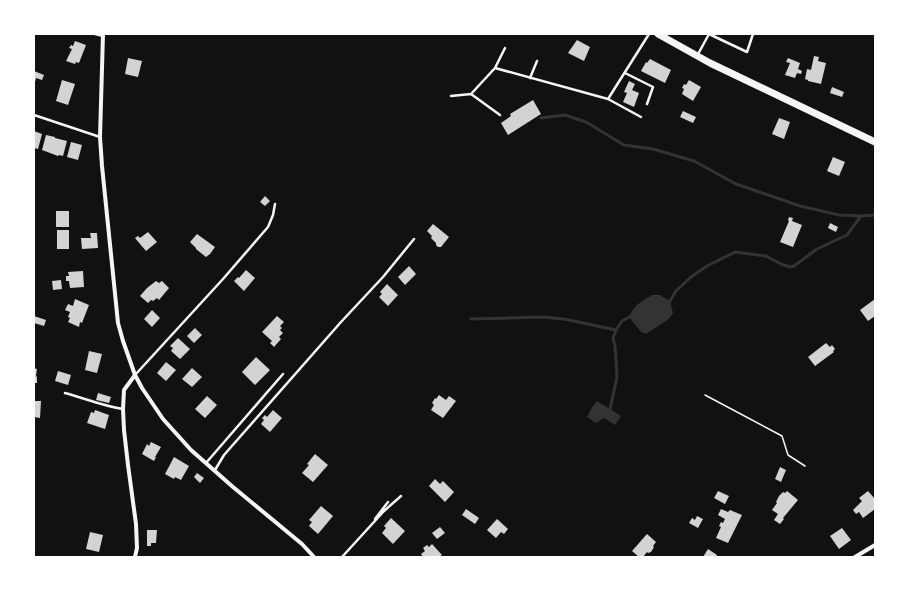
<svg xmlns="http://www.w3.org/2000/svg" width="909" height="591" font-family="'DejaVu Sans',sans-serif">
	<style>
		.water { fill: #333 }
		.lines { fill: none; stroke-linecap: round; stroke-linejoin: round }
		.stream { stroke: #333; stroke-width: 3 }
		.building { fill: #d3d3d3 }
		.path { stroke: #f5f5f5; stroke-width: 1.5 }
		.service { stroke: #f5f5f5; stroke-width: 2.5 }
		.minor { stroke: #f5f5f5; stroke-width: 4 }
		.tertiary { stroke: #f5f5f5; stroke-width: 7 }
	</style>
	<rect width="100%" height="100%" fill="#111"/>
	<path class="water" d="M652,295H660L670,301L673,313L669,319L646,334L641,332L629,317C633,306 643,300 652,295Z
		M597,401L621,416L615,425L604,418L596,423L587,417L593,406Z"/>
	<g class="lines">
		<path class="stream" d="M541,118L565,115L586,122L624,145L653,149L694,161L736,184L800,206L839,215L861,216L875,215
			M666,302L670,301L676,291L691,277L707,266L735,252L766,256L781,264L790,267L794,266L817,249L847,235L861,216
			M471,319L542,317L564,319L616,330
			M610,409L617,377L615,346L613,338L616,330L622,321L631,316"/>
	</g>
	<path class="building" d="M577,40L590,47L584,61L568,53Z
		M75,41L86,45L79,63L76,62L75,64L66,61L72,49L69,48L71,45L73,46Z
		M814,56L819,57L818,61L826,63L821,84L808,81V80L805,79L807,69L811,70Z
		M128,58L142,61L138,77L125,74Z
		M788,58L800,63L798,69L802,71L801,74L797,73L795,78L785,75L790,63L786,62Z
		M650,59L671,70L665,83L641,71L646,62L647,63Z
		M34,71L44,75L42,80L36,78L34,86Z
		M62,80L75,84L68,105L56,101Z
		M689,80L701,87L693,101L682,94L684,89L682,88L684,84L686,85Z
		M629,81L635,84L632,90L639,93L634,107L623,102L627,93L624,92Z
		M832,87L844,92L842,97L830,93Z
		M533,100L541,114L508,135L501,123L511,116L510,114Z
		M683,111L696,117L693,123L680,117Z
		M779,118L790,122L784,139L772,134Z
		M34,131L42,134L38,149L34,148Z
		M46,135L55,137V138L67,141L63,156L59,155L58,156L42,150Z
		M71,142L82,145L78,160L67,157Z
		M833,157L845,162L839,176L827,171Z
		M265,196L270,201L265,206L260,202Z
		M56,211H69V227H56Z
		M789,217L793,218L792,221L802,225L793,247L780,242L789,221L788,220Z
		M830,223L838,227L836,232L828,228Z
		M433,224L449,237L441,247H438L436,245V243L431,238L432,236L427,231Z
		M57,230H69V249H57Z
		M148,232L157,242L146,251L135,238L138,236L140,238Z
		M90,233H97L98,248L82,249L81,238H91Z
		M197,234L215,247L210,254L206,257L196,249V248L190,242Z
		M409,266L416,274L405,285L398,277Z
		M246,270L255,278L244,291L234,281L238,277L239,278Z
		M83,271L84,287L70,288L69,281H66V276H69L68,272Z
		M61,280L62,289L53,290L52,281Z
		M156,281L159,283L162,281L169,288L159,300L157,298L153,301L151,300L148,303L140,296L147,288Z
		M387,284L398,295L388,306L379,297L382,294L380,292Z
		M75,299L89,305L82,323L80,322L79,327L68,322L70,318L68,317L70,312L65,310L68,304L73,306Z
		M875,299V316L868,321L860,310Z
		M152,310L160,318L152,327L144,319Z
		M34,316L46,320L44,326L34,323Z
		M277,316L284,322L280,326L282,328L280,330L283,333L279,337L281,339L274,347L270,343L272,341L262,332Z
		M195,328L202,335L194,343L187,336Z
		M178,338L190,349L180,359L171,351L173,348L170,346Z
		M826,343L830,347L832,345L835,349L833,351L834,352L815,366L808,357Z
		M89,351L102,354L97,373L85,370Z
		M256,357L270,370L255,385L242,372Z
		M166,362L176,370L166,381L157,373Z
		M34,368L37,369L36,376L37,377V383H34Z
		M192,368L202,377L192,387L182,379Z
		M58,371L71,375L68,385L55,381Z
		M98,393L111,397L109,403L96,400Z
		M439,395L446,400L449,396L456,401L443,418L431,410L434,405L432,403L435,398L436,399Z
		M207,396L217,405L205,418L195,409Z
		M34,401H41L40,418L34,417Z
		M95,410L109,415L105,429L87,423L91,412L94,413Z
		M273,410L282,418L270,432L261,424L264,420L262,418L265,415L267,417Z
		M151,442L161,447L155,457H156L154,461L142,454L147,444L149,446Z
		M315,454L328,465L313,482L302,473L309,465L307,464Z
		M174,457L189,466L181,480L175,477L174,479L165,474Z
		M780,467L786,470L781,482L775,479Z
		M197,473L204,478L200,483L194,477Z
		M435,479L440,484L443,481L454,492L445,502L429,486Z
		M718,491L729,496L725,504L714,498Z
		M787,491L798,500L783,518L784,519L780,524L774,520L778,514L772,510L777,503L776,502L779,496L783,492L785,493Z
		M868,491L875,499V509L863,518L859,512L856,514L853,510L862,501L859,498Z
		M321,506L333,516L318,534L309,526L312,522L309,520Z
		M466,509L479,518L475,524L462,515Z
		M721,509L728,512L730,510L742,515L728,543L716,538L721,527L719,526L721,522L723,523L725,519L718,515Z
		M697,516L703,519L698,528L689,523L692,518L695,520Z
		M391,518L405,531L393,544L382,533L386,528L384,526Z
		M497,519L508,529L504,534L501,532L496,538L487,530Z
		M440,527L445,533L437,539L432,533Z
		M842,528L851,540L839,549L830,536Z
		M147,530H157L156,543H151V546H147Z
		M90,532L103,535L99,552L86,549Z
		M647,534L656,542L653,546L654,547L651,552L648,553L647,552L643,557H639L632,551Z
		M432,544L442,555L439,557H423L421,554L425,551L423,548L427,545L429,547Z
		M708,549L717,555L716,557H703Z"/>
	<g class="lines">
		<path class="path" d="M705,395L782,436L788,455L805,466"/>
		<path class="service" d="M95,34L103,36
			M697,56L709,34L747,52L753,34
			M495,68L505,48
			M625,73L653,87L647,104
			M530,78L537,61
			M451,96L471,94
			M608,99L641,117
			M34,115L100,137
			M500,115L471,94L495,68L608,99L649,34
			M135,375L223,279L268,227L273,215L275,204
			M65,393C84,398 103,406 123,409
			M206,463L283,374
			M215,470L224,455L341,322L383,277L414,239
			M375,519L388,502
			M342,557L384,511L401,496"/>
		<path class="minor" d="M103,34L100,137L102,166L118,323L123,341L135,375L142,388L163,419L191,450L233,487L302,544L314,557
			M135,557L137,548L136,524L128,465L124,430L123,409L124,390L135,375
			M855,557L875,545"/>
		<path class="tertiary" d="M658,34L710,63L875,142"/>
	</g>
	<rect width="909" height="591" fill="none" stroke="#ffffff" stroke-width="70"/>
</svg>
